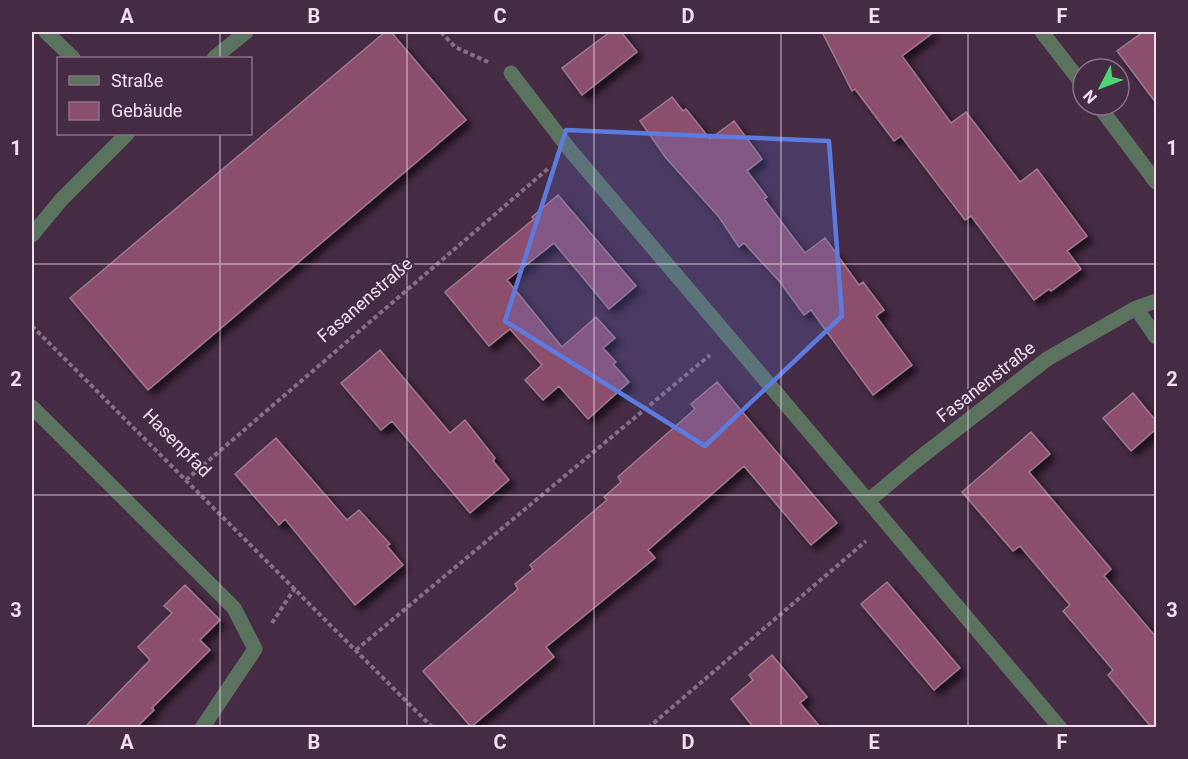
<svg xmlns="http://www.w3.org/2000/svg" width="1188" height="759" font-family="Roboto,sans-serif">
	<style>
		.building { fill: #8b4f6d; stroke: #a1798b; stroke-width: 1.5; filter: url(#shadow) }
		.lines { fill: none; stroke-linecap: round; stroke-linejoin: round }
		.path { stroke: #876f85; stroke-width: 4; stroke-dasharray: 4.5 3; stroke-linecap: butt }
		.lane { stroke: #5b725f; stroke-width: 15 }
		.street { stroke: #5b725f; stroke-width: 15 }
		.marked { fill: #5d7adf; fill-opacity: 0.2; stroke: #5d7adf; stroke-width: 4.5; stroke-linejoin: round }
		.grid { fill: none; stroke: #f1dfee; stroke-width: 1.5; stroke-opacity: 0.55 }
		.labels { text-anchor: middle; stroke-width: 4.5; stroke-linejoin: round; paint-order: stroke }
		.street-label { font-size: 18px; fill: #f1dfee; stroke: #462b44 }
		.neatline { fill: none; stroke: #f1dfee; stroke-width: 2 }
		.grid-label { font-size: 20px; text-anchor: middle; font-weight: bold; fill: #f1dfee }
	</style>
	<defs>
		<filter id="shadow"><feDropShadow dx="5.5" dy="5.5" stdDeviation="3" flood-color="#0009"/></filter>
	</defs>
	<rect width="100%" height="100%" fill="#462b44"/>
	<path class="building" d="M385,32H391L466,120L148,390L70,298Z
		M610,32H621L637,52L582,95L562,68Z
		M822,32H934L902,56L951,123L966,112L1020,182L1037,169L1087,236L1067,251L1081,269L1051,291L1049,289L1034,300L971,216L965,220L901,136L894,141L855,89L852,91Z
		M1143,32H1156V103L1117,51Z
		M672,97L683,111L686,109L710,139L734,121L762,159L747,171L767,197L764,199L805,253L825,238L859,285L863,282L884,310L876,316L912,365L873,395L811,310L804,315L780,282L744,243L739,247L719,217L666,158L640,121Z
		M558,195L636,286L609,309L554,243L507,280L562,347L596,317L615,338L603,348L616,362L613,364L629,382L588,419L559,386L543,400L525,380L542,365L510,329L489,346L445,292L534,219L532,217Z
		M380,350L450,433L465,420L495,458L493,461L509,480L470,513L392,421L381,430L341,383Z
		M717,382L837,523L811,545L744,466L648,550L655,558L546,647L554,657L471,727L423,671L518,589L515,584L533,569L530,565L607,500L604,497L621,482L618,477L695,409L691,404Z
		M1133,393L1156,421V429L1131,451L1103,418Z
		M1031,432L1050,454L1029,472L1111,569L1104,576L1156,637V728H1152L1108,675L1113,670L1063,611L1070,605L1020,546L1013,551L962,492Z
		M276,438L347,520L359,510L390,544L387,546L403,565L355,605L285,519L279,525L235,474Z
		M887,582L960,668L934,690L861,604Z
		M185,585L220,620L200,640L210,650L152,708L154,710L136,728H84L150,660L138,647L172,613L164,606Z
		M772,655L807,697L800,703L821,728H754L731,699L753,680L749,675Z"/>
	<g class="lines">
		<path class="path" d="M441,32L455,47L488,62
			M32,326L433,728
			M186,480L550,167
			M272,623L295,588
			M356,650L710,355
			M648,728L866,541"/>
		<path class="lane" d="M32,407L234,608L255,649L202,728"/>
		<path class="street" d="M46,32L73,58
			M1042,32L1083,85
			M214,58L246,32
			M511,73L570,150L868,501
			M1098,105L1156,182
			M32,235L61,200L127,134
			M1136,308L1156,337
			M1060,728L868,501L917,460L1047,359L1136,308L1156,301"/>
	</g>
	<path class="marked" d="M566,130L829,141L842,316L705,446L505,321Z"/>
	<path class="grid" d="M220,32V58M407,32V728M594,32V728M781,32V728M968,32V728M220,134V728M32,264H1156M32,495H1156"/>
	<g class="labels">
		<g class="street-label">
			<text transform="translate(365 300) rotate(-41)" y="6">Fasanenstraße</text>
			<text transform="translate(986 382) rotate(-38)" y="6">Fasanenstraße</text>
			<text transform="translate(177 443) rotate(45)" y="6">Hasenpfad</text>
		</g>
	</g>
	<rect width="1188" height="759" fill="none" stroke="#462b44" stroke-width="66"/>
	<rect x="57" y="57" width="195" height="78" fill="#462b44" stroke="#8a7388" stroke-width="1.5"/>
	<rect x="69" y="76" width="30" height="9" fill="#5b725f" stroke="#8a7388" stroke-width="1.5"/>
	<text x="111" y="87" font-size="18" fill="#f1dfee">Straße</text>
	<rect x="69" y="102" width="30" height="18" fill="#8b4f6d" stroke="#8a7388" stroke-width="1.5"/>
	<text x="111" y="117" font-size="18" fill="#f1dfee">Gebäude</text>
	<g transform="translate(1101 87) rotate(228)"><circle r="28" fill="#462b44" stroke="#8a7388" stroke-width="1.5"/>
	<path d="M0-4.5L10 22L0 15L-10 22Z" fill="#4ed675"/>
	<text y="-9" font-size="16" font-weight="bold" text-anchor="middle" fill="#f1dfee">N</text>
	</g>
	<rect x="33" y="33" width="1122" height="693" class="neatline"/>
	<g class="grid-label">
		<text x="127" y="23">A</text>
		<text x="314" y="23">B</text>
		<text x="500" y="23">C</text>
		<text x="688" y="23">D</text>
		<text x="874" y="23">E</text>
		<text x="1062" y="23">F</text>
		<text x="16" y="155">1</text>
		<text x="1172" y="155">1</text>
		<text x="16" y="386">2</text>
		<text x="1172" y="386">2</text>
		<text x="16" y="617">3</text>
		<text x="1172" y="617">3</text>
		<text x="127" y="749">A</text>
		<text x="314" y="749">B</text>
		<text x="500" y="749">C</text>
		<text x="688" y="749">D</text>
		<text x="874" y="749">E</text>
		<text x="1062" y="749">F</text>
	</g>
</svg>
